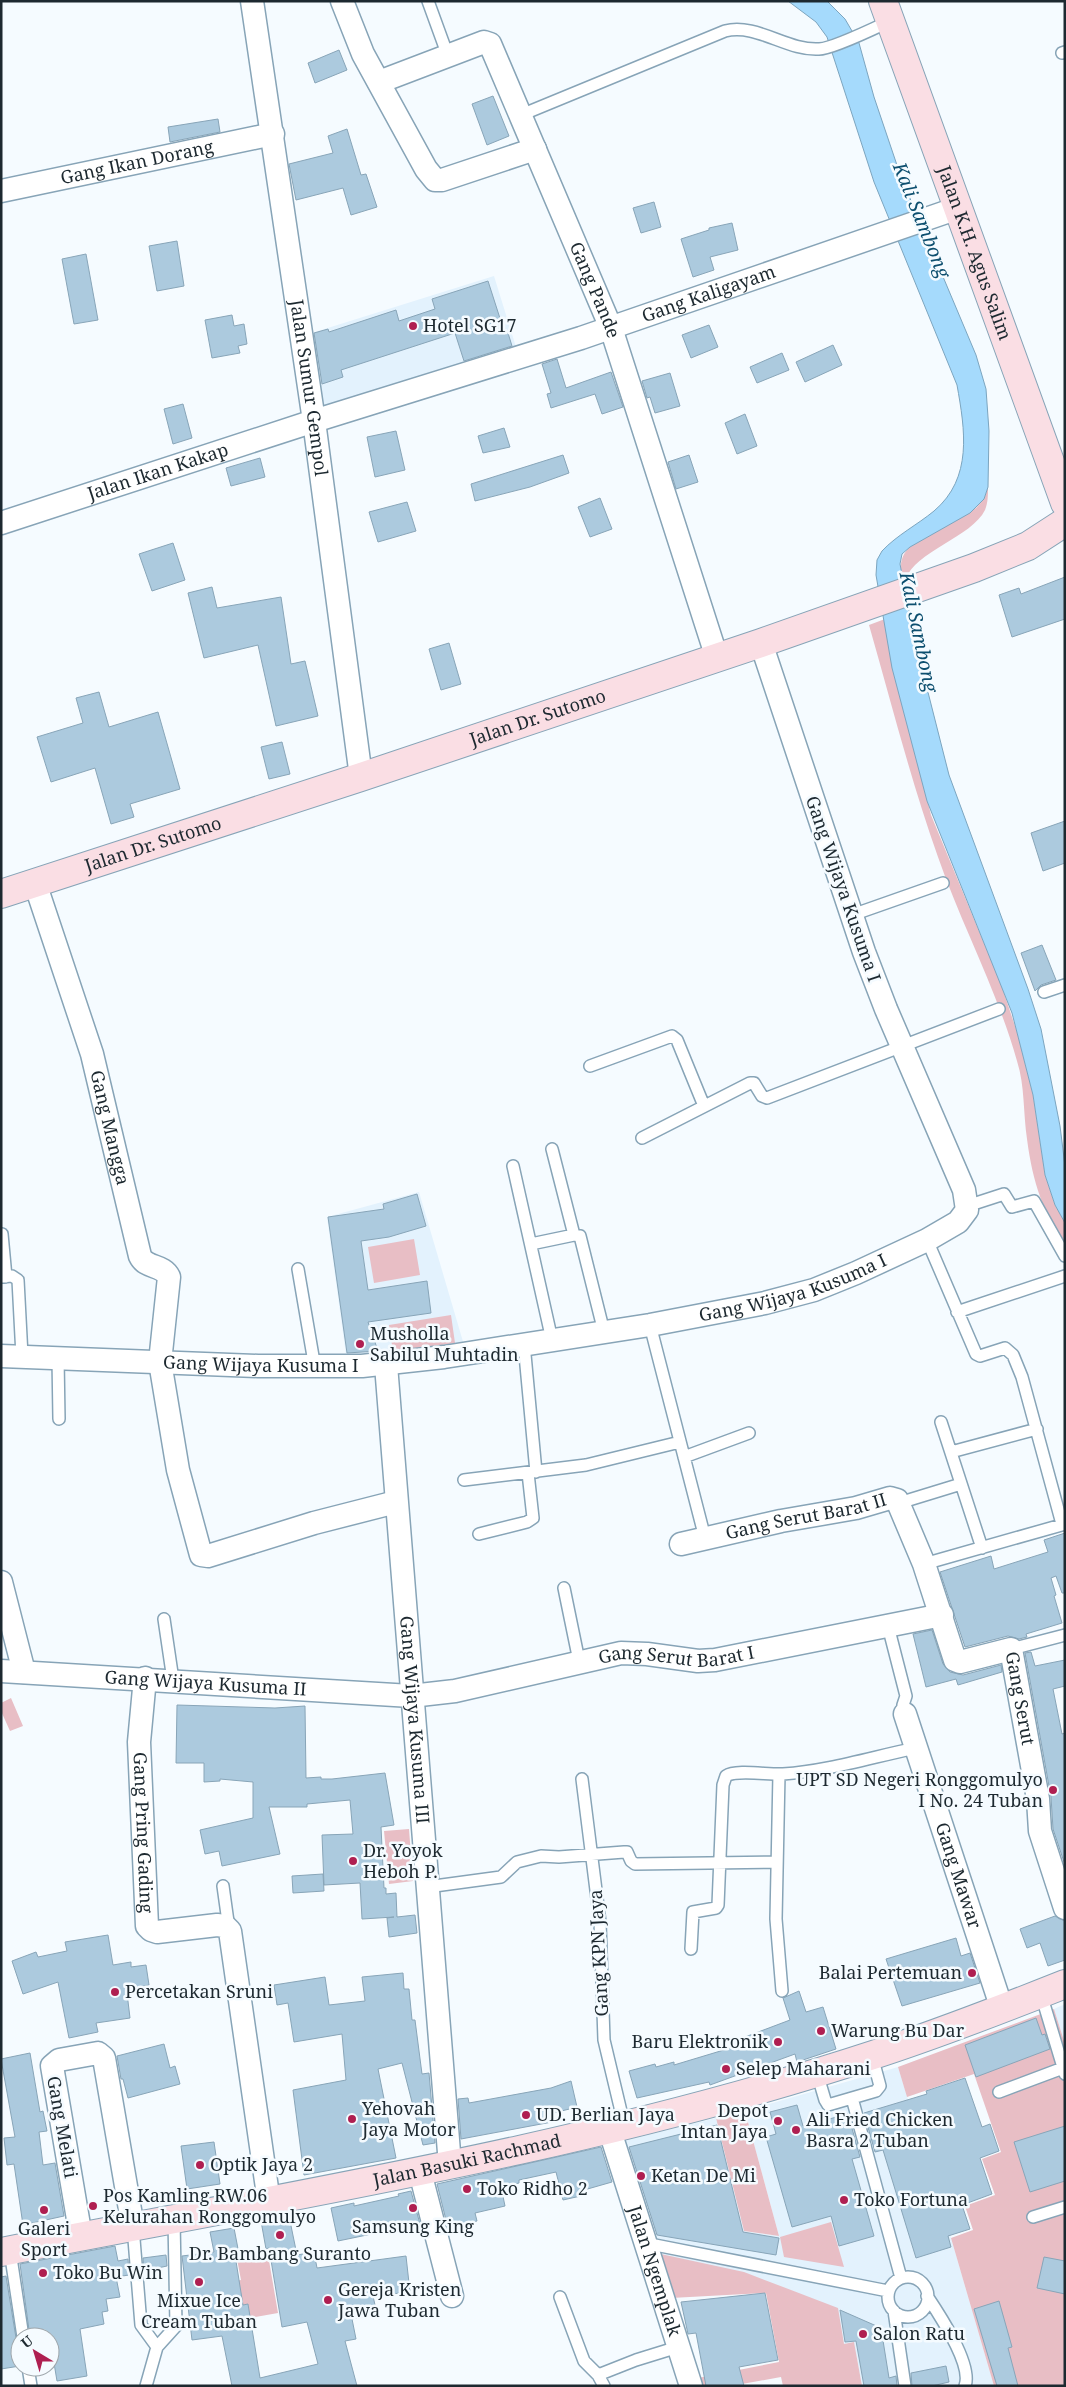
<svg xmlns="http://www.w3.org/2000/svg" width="1066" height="2387" font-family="'Noto Serif',serif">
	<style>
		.built { fill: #e3f2fd }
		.green { fill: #e8bec5 }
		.water { fill: #a5dafc; stroke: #7ca5bf }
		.building { fill: #accade; stroke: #88a5b8 }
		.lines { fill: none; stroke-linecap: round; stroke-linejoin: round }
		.lane-casing { stroke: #87a4b7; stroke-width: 14 }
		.street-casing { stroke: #87a4b7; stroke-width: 25 }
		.secondary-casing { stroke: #87a4b7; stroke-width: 30 }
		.lane { stroke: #fff; stroke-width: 11 }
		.street { stroke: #fff; stroke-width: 22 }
		.secondary { stroke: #fadee4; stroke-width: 28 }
		.poi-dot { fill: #af1f51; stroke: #f5fbff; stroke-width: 2 }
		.labels { text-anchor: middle; stroke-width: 5; stroke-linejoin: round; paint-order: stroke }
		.street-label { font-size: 18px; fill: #1d2930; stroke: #f5fbff }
		.poi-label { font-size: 18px; fill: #1d2930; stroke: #f5fbff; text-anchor: start }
		.water-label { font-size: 19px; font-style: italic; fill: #0d4f6f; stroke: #f5fbff }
	</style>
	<rect width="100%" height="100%" fill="#f5fbff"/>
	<path class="built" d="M494,276L516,347L311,411L299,337Z
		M419,1192L464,1345L347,1362L327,1217Z
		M1065,2004V2044L1054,2009Z
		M898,2067L951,2238L994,2386H862L854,2343L844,2344L775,2284L671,2298L620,2142L716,2118L744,2231L779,2236L745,2111Z"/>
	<path class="green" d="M988,487C988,495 988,503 985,510C972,537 914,552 906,579C904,588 908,601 909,610C905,590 892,562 910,547L976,508L984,499Z
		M885,619L889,646L931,815L1002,987L1018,1035L1033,1095L1045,1175L1055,1205L1065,1223V1249C1043,1209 1033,1185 1027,1139C1023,1113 1025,1086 1017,1061C997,990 962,926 938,857C911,781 891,702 869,625Z
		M414,1239L420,1275L374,1283L368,1247Z
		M451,1315L455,1343L393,1352L389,1325Z
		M11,1698L23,1726L10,1731L1,1711V1703Z
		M409,1829L413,1881L389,1884L384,1831Z
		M1054,2009L1065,2044V2386H994L951,2238L973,2230L965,2206L995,2195L982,2159L1001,2152L974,2074L907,2097L898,2067Z
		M745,2111L779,2236L744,2231L716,2118Z
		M831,2222L844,2267L784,2257L780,2237Z
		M267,2249L278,2313L250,2318L248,2304L223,2309L218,2284L241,2280L236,2254Z
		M656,2253L744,2272L838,2308L844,2344L854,2342L862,2386H783L781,2377L731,2386H700L698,2378L779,2362L766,2293L671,2298Z"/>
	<path class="water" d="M788,1H827L845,19L859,43L874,97L901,177L976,355L986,389L989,431L988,487L984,499L970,513L910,547L902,554L900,564L914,637L949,775L1028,989L1041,1029L1060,1126L1065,1166V1223L1055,1205L1045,1175L1033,1095L1012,1013L927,801L892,668L876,575L877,560L882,551C897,535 917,525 934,511C973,478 965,430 957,385L874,182L827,37L816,22Z"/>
	<path class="building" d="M339,50L347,70L315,83L308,63Z
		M493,96L509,136L487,145L472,104Z
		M218,119L220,132L170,142L168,127Z
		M347,129L361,175L366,174L377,207L351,215L343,188L296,200L289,164L333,153L328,136Z
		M654,202L661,227L641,233L633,208Z
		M732,223L738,250L710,257L714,270L693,277L681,239L709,230V228Z
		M177,241L184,286L157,291L149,246Z
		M86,254L98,320L74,324L62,259Z
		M488,281L505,334L508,333L512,346L464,361L455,333L341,370L343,377L322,384L314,333L328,329L329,332L396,310L399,321L435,309L432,299Z
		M232,315L234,326L244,324L247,344L238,346L240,353L212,358L205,320Z
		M709,325L718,347L691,358L682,335Z
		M833,345L842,365L805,382L796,362Z
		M782,353L789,370L757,383L750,367Z
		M557,359L566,388L611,372L623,407L602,414L595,394L551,408L547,394L551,393L542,364Z
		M670,373L680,406L655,413L650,397L647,398L642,381Z
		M183,404L192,438L173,444L164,409Z
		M745,414L757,446L737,454L725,423Z
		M504,428L510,447L483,453L478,436Z
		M396,431L405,470L375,477L367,437Z
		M563,455L569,473L530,487L475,501L471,484Z
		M689,455L698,482L676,489L668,462Z
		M260,458L265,477L231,486L226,468Z
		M600,498L612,529L590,537L578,507Z
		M407,502L416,531L378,542L369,512Z
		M173,543L185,580L152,591L139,554Z
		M1065,577V619L1012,637L999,595L1019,588L1021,594Z
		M212,587L217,608L281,597L291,664L305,661L318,716L276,726L258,645L204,658L188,593Z
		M449,643L461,684L441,690L429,649Z
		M99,692L109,727L158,712L180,789L130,804L134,817L111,824L95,768L51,782L37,737L83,723L76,698Z
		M282,742L290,774L269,779L261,747Z
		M1065,821V863L1043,871L1031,833Z
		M1042,945L1056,980L1041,985L1035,991L1021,953Z
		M417,1194L426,1226L389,1237L361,1241L368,1290L427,1281L431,1313L368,1322L378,1351L347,1353L328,1217L384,1209L383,1204Z
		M1065,1533V1593H1062L1056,1576L1051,1578L1056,1595L1054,1596L1062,1623L1026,1634L1027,1637L1019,1639L1008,1636L965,1647L940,1572L991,1556L994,1569L1048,1552L1044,1540Z
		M932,1630L943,1664L950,1672L963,1675L1001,1665L1002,1672L958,1685L956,1679L926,1687L913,1634Z
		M1031,1652L1035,1666L1065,1660V1686L1053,1689L1062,1734L1065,1733V1865L1053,1829L1051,1797L1025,1653Z
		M177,1705L275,1708L305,1706L306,1778L321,1777V1779H332L385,1773L394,1825L381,1827L384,1888H386V1894L396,1893L397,1917L415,1915L417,1933L389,1937L387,1918L394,1917L362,1919L360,1883L324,1885L322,1835L353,1834L350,1800L307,1804V1807H269L280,1854L222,1866L219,1851L205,1854L200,1830L253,1818V1782L220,1779V1781L204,1782V1763H176Z
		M323,1874L324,1891L293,1893L292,1876Z
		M1055,1916L1065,1921V1960L1048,1966L1040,1943L1027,1948L1020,1929Z
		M108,1935L113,1965L131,1962V1967L146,1965L149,1985L140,1987V1991L127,1993L130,2018L96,2023L98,2032L69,2038L58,1982L23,1994L12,1961L36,1952L38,1957L67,1951L65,1942Z
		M956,1938L961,1956L970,1953L980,1983L902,2006L886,1959Z
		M403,1973L404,1989H409L412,2020H415L422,2074L429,2073L435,2143L423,2145L402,2063L378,2069L396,2158L304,2175L293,2090L346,2080L342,2034L294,2042L288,2003L277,2005L274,1985L325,1977L329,2005L365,2001L362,1977Z
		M799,1991L806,2012L823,2007L836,2049L797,2062L795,2054L710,2085L709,2082L637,2098L629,2071L655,2064L656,2067L674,2062V2065L747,2043L745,2037L790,2020L783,1998Z
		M1036,2018L1042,2035L1045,2034L1050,2049L976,2077L965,2045Z
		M164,2044L170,2068L175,2066L180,2084L128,2098L123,2079H121L117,2056Z
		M30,2053L40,2112L43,2111L47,2131L39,2132L43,2165L55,2163L64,2216L23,2225L14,2164L7,2165L4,2138L15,2137L1,2059Z
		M965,2078L982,2127L990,2124L999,2151L980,2158L992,2194L962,2205L970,2229L948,2236L951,2247L916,2258L883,2150L875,2152L864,2113L927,2094L926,2091Z
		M571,2081L577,2107L550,2114L552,2122L461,2139L458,2099L468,2098L469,2103L551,2088Z
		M797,2105L803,2126L848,2114L860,2157L852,2159L874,2236L839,2246L831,2216L792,2227L766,2137L776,2134L770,2112Z
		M717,2125L743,2232L779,2238L776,2255L657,2235L629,2147Z
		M1065,2126V2181L1030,2192L1014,2142Z
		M214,2142L220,2184L187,2189L181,2146Z
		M601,2147L612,2182L584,2190L585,2195L563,2200L556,2172L519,2180V2183L501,2187L505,2206L475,2213L477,2221L448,2228L437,2184Z
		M411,2191L420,2224L338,2241L331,2208L354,2203V2206L399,2196L398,2194Z
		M289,2216L297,2255L314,2252L317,2268L406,2256L410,2292L373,2296L377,2314L352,2319L356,2339L345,2341L357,2386H232L222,2336L192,2340L182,2256L214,2252L210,2232L234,2228L239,2254L235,2255L243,2305L248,2304L260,2378L318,2364L307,2322L282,2327L269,2248L266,2249L261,2221Z
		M115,2246L118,2261L128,2259L129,2275L116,2277L120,2297L106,2299L108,2311L102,2312L104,2324L80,2329L87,2376L57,2381L52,2351H50V2337H30L20,2264Z
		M166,2255L167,2266L144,2271L143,2258Z
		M1044,2257L1065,2261V2294L1037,2288Z
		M6,2276L16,2338L20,2344V2366L1,2369V2277Z
		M765,2293L778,2360L739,2367L744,2386H706L696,2333L688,2334L681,2302Z
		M999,2301L1012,2347L1008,2348L1018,2386H997L974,2309Z
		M840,2310L881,2328L889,2378L896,2376L897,2386H864L856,2341L845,2342Z
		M946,2366L949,2382L932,2386H912L911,2373Z"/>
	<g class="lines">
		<g class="lane-casing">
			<path id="lane" d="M428,1L448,56
				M1062,53L1065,52
				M521,115L725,31C757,23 787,51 819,49C832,49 875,28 890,21
				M852,915L943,883
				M1044,992L1065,985
				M590,1066L672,1036L677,1040L704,1106
				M642,1138L750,1083H754L762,1096L767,1098L999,1009
				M552,1149L574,1235
				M513,1166L552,1340
				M967,1206L1004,1194L1012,1207L1034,1201L1065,1256
				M2,1234L6,1277
				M927,1240L976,1354L980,1356L1005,1348L1013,1355L1022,1377L1062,1524
				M531,1244L574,1235L580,1236L604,1332
				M298,1269L315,1368
				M1,1277L12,1276L18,1280L22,1356
				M957,1312L1065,1276
				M650,1325L705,1538
				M524,1344L536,1472
				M58,1358L59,1419
				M941,1422L982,1548
				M951,1452L1037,1429
				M684,1457L749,1433
				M464,1480L586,1465L680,1442
				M899,1503L961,1484
				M479,1534L527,1522L533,1518L528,1473
				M924,1564L1065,1524
				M564,1588L579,1661
				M164,1619L173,1680
				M888,1626L906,1696L903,1705L905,1714
				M1011,1649L1065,1635
				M779,1774L776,1919L782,1991
				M582,1779L600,1922L604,2040L624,2124
				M223,1886L229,1929
				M427,1887L501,1877L517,1862L541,1856L559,1857L624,1852H627L631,1861L635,1864L777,1862
				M691,1949L693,1912L716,1908L718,1905L723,1785L726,1776C736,1769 769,1775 783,1774C828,1771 872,1757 916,1748
				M1041,1994L1065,2074
				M817,2073L825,2100L828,2105L876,2091L880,2086L872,2056
				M999,2092L1063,2068
				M852,2098L901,2278
				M1033,2217L1065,2207
				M133,2227L141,2325L157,2347
				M645,2243L888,2291
				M10,2251L23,2337
				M888 2297a20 20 0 1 1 40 0a20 20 0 1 1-40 0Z
				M927,2296C939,2314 973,2365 965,2386
				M560,2297L584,2361L598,2375L604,2386
				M894,2311L905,2386
				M28,2367L31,2386
				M598,2375L636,2360L678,2347
				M146,2386L157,2347L176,2326L174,2220"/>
		</g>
		<g class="street-casing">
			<g id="street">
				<path id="s1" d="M252,1L314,421L361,777"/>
				<path d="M342,1L363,54L426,169L435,180H442L535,149"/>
				<path id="s2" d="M379,82L484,42L490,44L611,328L717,658"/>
				<path id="s3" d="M1,191L273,134"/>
				<path id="s4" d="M1,523L314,421L581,338L958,208"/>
				<path id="s5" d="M35,883L92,1054L140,1256C146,1269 163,1264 169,1277L160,1362L178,1470L201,1555L208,1556L314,1523L396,1502"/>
				<path id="s6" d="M1,1356L258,1366H362L444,1357L650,1325L765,1303L814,1290L856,1273L927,1240L958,1222L967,1210L964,1190L886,1009L864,952L761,643"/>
				<path id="s7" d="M386,1365L450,2165"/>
				<path id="s8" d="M681,1544L781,1521L856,1508L890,1498L897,1500L924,1564L955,1660L960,1662L1011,1649L1038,1799L1040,1831L1065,1908"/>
				<path d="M1,1582L24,1672"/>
				<path id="s9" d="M1,1671L411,1696L455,1691L621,1653L647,1654L698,1661L715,1660L942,1615"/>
				<path id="s10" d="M145,1678L139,1742L147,1926L151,1930L157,1932L217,1925L225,1926L230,1931L269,2202"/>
				<path id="s11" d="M905,1714L1002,2009"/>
				<path id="s12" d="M609,2128L691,2386"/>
				<path d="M420,2172L452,2296"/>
				<path d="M81,2237L52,2066L59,2060L98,2053L104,2058L133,2227"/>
			</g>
		</g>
		<g class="secondary-casing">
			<g id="secondary">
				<path id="s13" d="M883,1L1065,503"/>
				<path id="s14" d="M1,894L361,777L761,643L974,568L1028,546L1065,522"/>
				<path id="s15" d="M1,2252C293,2195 589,2148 873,2055C938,2034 1002,2009 1065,1984"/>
			</g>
		</g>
		<use href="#lane" class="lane"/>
		<use href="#street" class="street"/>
		<use href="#secondary" class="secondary"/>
	</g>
	<g class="poi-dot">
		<circle cx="413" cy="326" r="5"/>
		<circle cx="360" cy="1344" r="5"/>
		<circle cx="1053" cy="1790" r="5"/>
		<circle cx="353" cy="1861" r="5"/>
		<circle cx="972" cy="1973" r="5"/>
		<circle cx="115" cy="1992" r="5"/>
		<circle cx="821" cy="2031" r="5"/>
		<circle cx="778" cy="2042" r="5"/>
		<circle cx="726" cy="2069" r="5"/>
		<circle cx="526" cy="2115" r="5"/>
		<circle cx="352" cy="2119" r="5"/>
		<circle cx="778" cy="2121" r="5"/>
		<circle cx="796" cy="2130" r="5"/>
		<circle cx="200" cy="2165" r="5"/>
		<circle cx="641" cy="2176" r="5"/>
		<circle cx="467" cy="2189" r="5"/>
		<circle cx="844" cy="2200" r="5"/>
		<circle cx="93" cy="2206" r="5"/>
		<circle cx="413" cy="2208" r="5"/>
		<circle cx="44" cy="2210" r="5"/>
		<circle cx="280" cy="2235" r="5"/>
		<circle cx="43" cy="2273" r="5"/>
		<circle cx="199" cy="2282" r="5"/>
		<circle cx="328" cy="2300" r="5"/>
		<circle cx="863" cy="2334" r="5"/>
	</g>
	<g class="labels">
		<g class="street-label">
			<text dy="6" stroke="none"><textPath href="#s3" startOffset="139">Gang Ikan Dorang</textPath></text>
			<text dy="6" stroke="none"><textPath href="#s13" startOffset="268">Jalan K.H. Agus Salim</textPath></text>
			<text dy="6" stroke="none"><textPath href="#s2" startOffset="386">Gang Pande</textPath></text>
			<text dy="6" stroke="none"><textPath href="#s4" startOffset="744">Gang Kaligayam</textPath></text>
			<text dy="6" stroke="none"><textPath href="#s1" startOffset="391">Jalan Sumur Gempol</textPath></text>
			<text dy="6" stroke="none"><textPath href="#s4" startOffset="165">Jalan Ikan Kakap</textPath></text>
			<text dy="6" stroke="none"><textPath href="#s14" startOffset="565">Jalan Dr. Sutomo</textPath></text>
			<text dy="6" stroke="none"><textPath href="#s14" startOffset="160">Jalan Dr. Sutomo</textPath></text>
			<text transform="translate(843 889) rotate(71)" y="6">Gang Wijaya Kusuma I</text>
			<text dy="6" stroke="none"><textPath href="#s5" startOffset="256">Gang Mangga</textPath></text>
			<text dy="6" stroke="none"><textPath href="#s6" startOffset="800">Gang Wijaya Kusuma I</textPath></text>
			<text dy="6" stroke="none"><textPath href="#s6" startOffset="260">Gang Wijaya Kusuma I</textPath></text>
			<text dy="6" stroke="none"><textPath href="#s8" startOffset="128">Gang Serut Barat II</textPath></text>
			<text dy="6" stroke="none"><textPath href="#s9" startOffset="681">Gang Serut Barat I</textPath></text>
			<text dy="6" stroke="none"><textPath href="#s9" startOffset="205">Gang Wijaya Kusuma II</textPath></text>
			<text dy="6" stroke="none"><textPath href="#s8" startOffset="500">Gang Serut</textPath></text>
			<text dy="6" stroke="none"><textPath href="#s7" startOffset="356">Gang Wijaya Kusuma III</textPath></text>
			<text dy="6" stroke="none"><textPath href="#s10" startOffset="155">Gang Pring Gading</textPath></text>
			<text dy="6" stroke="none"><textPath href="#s11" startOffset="170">Gang Mawar</textPath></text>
			<text transform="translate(599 1953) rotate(-93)" y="6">Gang KPN Jaya</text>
			<text transform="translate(62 2127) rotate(80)" y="6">Gang Melati</text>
			<text dy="6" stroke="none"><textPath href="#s15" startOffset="475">Jalan Basuki Rachmad</textPath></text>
			<text dy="6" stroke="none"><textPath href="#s12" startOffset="150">Jalan Ngemplak</textPath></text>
		</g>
		<g class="poi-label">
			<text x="423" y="332">Hotel SG17</text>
			<text x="370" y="1340">Musholla<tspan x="370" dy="21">Sabilul Muhtadin</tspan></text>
			<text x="1043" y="1786" text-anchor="end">UPT SD Negeri Ronggomulyo<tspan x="1043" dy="21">I No. 24 Tuban</tspan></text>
			<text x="363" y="1857">Dr. Yoyok<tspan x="363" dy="21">Heboh P.</tspan></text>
			<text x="962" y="1979" text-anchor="end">Balai Pertemuan</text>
			<text x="125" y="1998">Percetakan Sruni</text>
			<text x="831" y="2037">Warung Bu Dar</text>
			<text x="768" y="2048" text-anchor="end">Baru Elektronik</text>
			<text x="736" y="2075">Selep Maharani</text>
			<text x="362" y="2115">Yehovah<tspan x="362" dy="21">Jaya Motor</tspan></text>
			<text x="768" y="2117" text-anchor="end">Depot<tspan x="768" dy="21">Intan Jaya</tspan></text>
			<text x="536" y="2121">UD. Berlian Jaya</text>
			<text x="806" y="2126">Ali Fried Chicken<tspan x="806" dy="21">Basra 2 Tuban</tspan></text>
			<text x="210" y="2171">Optik Jaya 2</text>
			<text x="651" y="2182">Ketan De Mi</text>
			<text x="477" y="2195">Toko Ridho 2</text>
			<text x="103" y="2202">Pos Kamling RW.06<tspan x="103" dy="21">Kelurahan Ronggomulyo</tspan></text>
			<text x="854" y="2206">Toko Fortuna</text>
			<text x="413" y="2233" text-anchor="middle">Samsung King</text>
			<text x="44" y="2235" text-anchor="middle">Galeri<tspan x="44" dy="21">Sport</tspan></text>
			<text x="280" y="2260" text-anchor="middle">Dr. Bambang Suranto</text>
			<text x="53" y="2279">Toko Bu Win</text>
			<text x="338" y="2296">Gereja Kristen<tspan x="338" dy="21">Jawa Tuban</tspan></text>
			<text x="199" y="2307" text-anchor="middle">Mixue Ice<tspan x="199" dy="21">Cream Tuban</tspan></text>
			<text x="873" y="2340">Salon Ratu</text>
		</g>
		<g class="water-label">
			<text transform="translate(922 220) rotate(68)" y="7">Kali Sambong</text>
			<text transform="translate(919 632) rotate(78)" y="7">Kali Sambong</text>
		</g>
	</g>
	<rect width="1066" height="2387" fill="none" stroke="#1d2930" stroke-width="5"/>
	<g transform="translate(35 2352) rotate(322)"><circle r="24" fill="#f5fbff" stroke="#9fa7ac"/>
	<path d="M0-4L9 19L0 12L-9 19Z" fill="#af1f51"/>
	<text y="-8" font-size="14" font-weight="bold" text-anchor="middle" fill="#1d2930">U</text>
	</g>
</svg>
